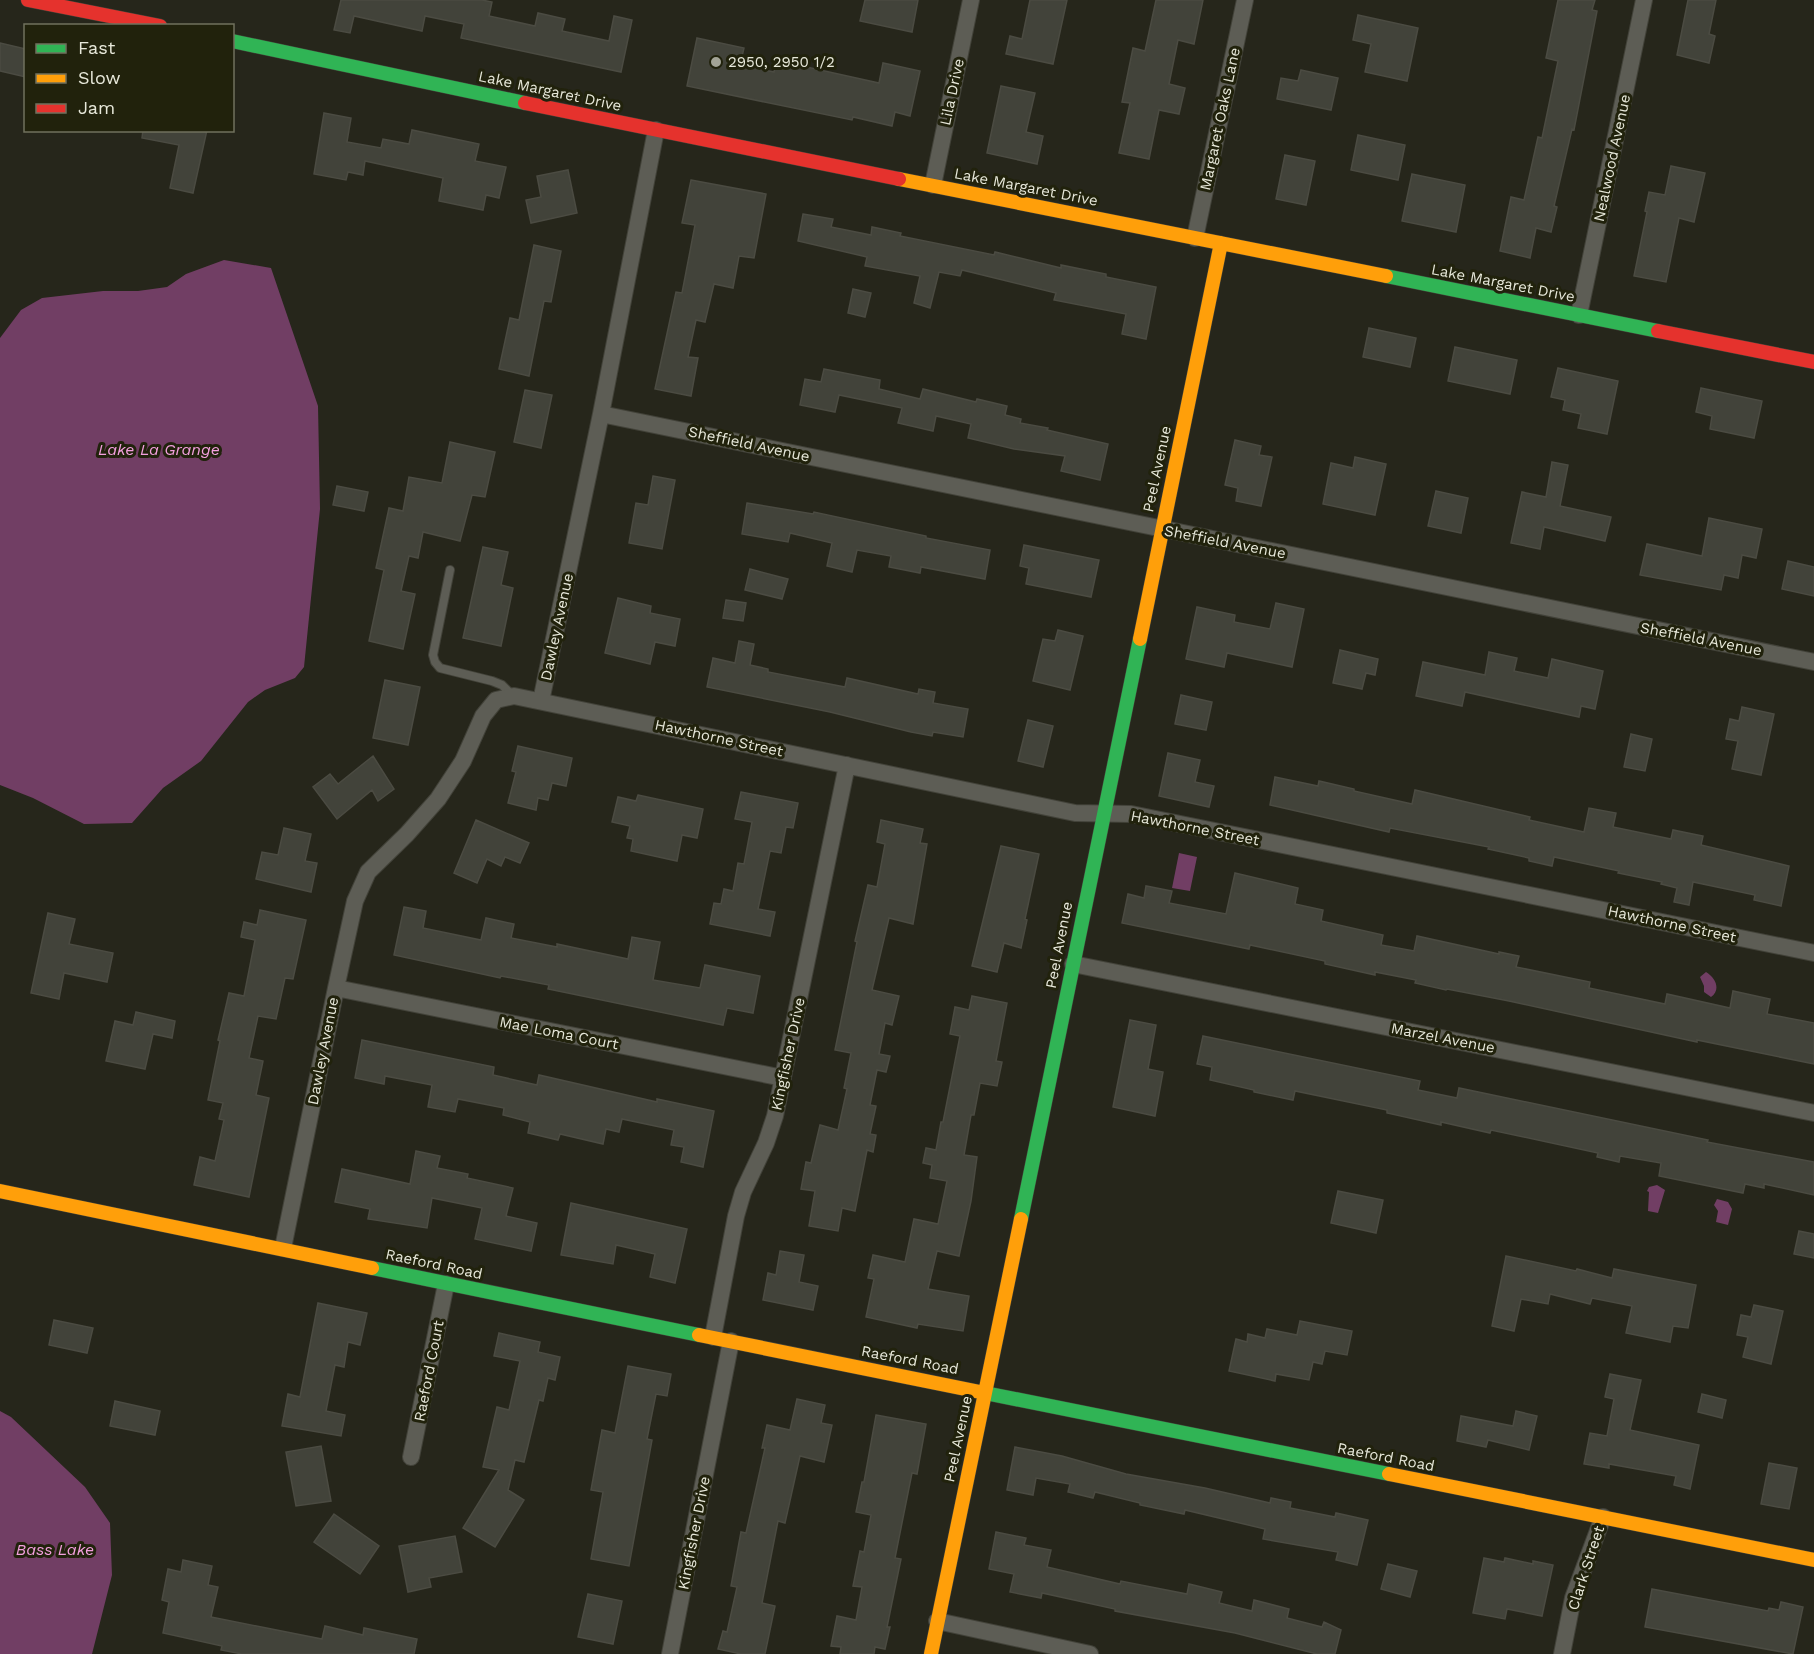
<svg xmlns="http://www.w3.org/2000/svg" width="1814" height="1654" font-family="'Work Sans',sans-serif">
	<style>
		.water { fill: #713e64 }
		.building { fill: #42433a; stroke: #4b4b42; stroke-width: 1.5 }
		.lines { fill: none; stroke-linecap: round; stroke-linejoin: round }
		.lane-casing { stroke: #424239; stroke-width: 10 }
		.street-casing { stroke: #424239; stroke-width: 18 }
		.fast-casing { stroke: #424239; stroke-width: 15 }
		.slow-casing { stroke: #424239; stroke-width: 15 }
		.jam-casing { stroke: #424239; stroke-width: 15 }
		.lane { stroke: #5d5d55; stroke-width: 8 }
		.street { stroke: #5d5d55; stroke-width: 16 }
		.fast { stroke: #30b455; stroke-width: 14 }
		.slow { stroke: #ff9f0a; stroke-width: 14 }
		.jam { stroke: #e5322d; stroke-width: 14 }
		.poi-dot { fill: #a3a497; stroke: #21220c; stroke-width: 2 }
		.labels { text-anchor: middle; stroke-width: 6; stroke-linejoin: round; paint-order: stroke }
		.poi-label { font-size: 15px; fill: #e7e8da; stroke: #21220c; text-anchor: start }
		.street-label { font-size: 15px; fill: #e7e8da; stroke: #21220c }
		.water-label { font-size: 16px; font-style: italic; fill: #f4a0df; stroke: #21220c }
	</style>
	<rect width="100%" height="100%" fill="#26261b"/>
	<path class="water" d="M224,260L271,268L318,406L320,509L304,667L295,678L265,690L248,702L201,761L163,788L132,823L84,824L33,798L0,785V338L21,310L42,298L103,291H138L167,287L186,274Z
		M1179,853L1197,857L1190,891L1172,888Z
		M1706,972C1716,978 1721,990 1711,997L1704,992V986L1700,977Z
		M1657,1185L1665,1190L1658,1213L1648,1211L1649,1192L1647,1191L1649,1187Z
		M1717,1199L1728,1202L1732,1209L1728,1225L1716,1222L1718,1211L1714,1205Z
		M0,1411L11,1417L85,1487L110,1523L112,1575L92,1654H0Z"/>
	<path class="building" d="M341,0H482L492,2L489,16L535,26L538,13L565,19L562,31L609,41L614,16L632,20L621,72L461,38L464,24L425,16L422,31L354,16L350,33L334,30Z
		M865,0H918L912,32L860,21Z
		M1030,0H1067L1053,64L1006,54L1010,36L1022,39Z
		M1156,0H1203L1194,44L1178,40L1169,84L1185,88L1179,114L1159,110L1149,159L1119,153L1130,103L1122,102L1133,48L1145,51Z
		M1558,0H1595L1592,10L1597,11L1574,130L1572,129L1554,206L1557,207L1551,232L1536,228L1530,258L1500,251L1511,197L1524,200L1538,137L1542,138L1558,61L1546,58Z
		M1688,0H1716L1709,34L1715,36L1709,63L1677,55Z
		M1358,15L1418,28L1407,81L1365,72L1371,44L1353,40Z
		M697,38L744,48L740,65L774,72L777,59L802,64V66L879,83L883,63L920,71L910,116L895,112L892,126L853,117L852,120L687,86Z
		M0,43L26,49V77L0,71Z
		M1301,70L1338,78L1331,110L1277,99L1281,78L1298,81Z
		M1001,86L1035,93L1026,132L1043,136L1037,164L987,153Z
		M324,113L351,118L347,142L381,148L383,139L409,144L412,130L479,144L475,161L506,167L499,198L486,195L483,210L439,201L443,178L365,161L363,175L348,172L346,180L314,174Z
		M143,130H207L193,193L170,188L179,145L142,138Z
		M1358,135L1405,145L1398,180L1351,170Z
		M1285,155L1315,161L1306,205L1276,199Z
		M1671,166L1705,173L1694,222L1679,218L1666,282L1634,276L1647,212L1645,211L1649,192L1665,195Z
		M568,170L577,213L531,223L526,200L541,197L537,176Z
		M1412,174L1465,185L1456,232L1402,221Z
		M691,180L766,194L754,258L739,256L733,288L714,284L705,322L696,320L688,357L698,358L691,396L655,389L676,292L682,293L695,225L682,223Z
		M803,214L833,219L831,227L871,235L872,227L901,233L900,236L994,255L995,252L1061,268V265L1106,274V277L1156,287L1146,339L1122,334L1126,314L1054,300L1056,293L962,270L960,276L939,272L930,308L914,303L920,276L865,266L867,257L798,241Z
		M534,245L561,251L551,302L544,301L529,376L499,369L510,318L519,320Z
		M853,289L871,293L865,317L848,313Z
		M1369,328L1416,338L1410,367L1363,357Z
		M1455,347L1517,360L1510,394L1448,381Z
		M1558,368L1618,381L1607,434L1578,428L1581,414L1563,410L1565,400L1551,397Z
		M824,369L880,380L879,389L920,399L923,389L976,402L977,399L1007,406L1005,415L1021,419L1020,423L1048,428L1047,430L1108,444L1100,480L1061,471L1065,456L1014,449L968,438L971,424L936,416L933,431L898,423L902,408L839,395L835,412L800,405L805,379L821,382Z
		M1701,388L1762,401L1754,438L1710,429L1712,416L1696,412Z
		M525,390L552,395L541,448L514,442Z
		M1235,440L1261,446L1259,455L1272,457L1261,506L1236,501L1238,488L1225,485Z
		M450,442L495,452L485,497L472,495L460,541L423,532L418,558L409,556L401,591L415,594L403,649L369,641L384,570L376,568L389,508L403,511L409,477L442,483Z
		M1355,457L1386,464L1375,515L1323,504L1331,463L1353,468Z
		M1552,462L1568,465L1560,506L1611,517L1605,541L1544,527L1540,549L1511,543L1522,492L1546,497Z
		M653,476L675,480L662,549L629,543L636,503L648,505Z
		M337,486L368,492L364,511L333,505Z
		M1436,491L1468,498L1461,533L1428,526Z
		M747,503L813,514L814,512L926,536V538L990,550L985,579L921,567L920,573L889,567L891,556L857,550L852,572L827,566L832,543L790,533L788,542L742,534Z
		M1709,518L1762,529L1756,558L1742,555L1738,578L1724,575L1721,590L1640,575L1647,544L1702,556Z
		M1024,545L1099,560L1091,597L1026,584L1029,568L1020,566Z
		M483,547L508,552L501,585L513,588L501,646L463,638Z
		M1788,561L1814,567V596L1782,589Z
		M750,569L788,579L782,599L745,590Z
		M618,598L651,606L650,613L680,619L675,646L655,642L650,664L605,653Z
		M726,600L746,603L743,621L723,618Z
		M1276,603L1304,609L1292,667L1227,653L1224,667L1186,659L1197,607L1235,615L1234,622L1270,629Z
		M1058,630L1083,636L1070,690L1033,681L1043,639L1055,641Z
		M739,641L754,644L750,665L768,669V672L845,687L847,678L918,694L919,689L935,692L933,703L968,709L963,737L933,732L932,736L911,732L830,712L707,687L713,658L735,663Z
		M1340,650L1378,659L1375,675L1366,673L1362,689L1333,683Z
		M1489,652L1517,658L1514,671L1548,678L1552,659L1603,671L1595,709L1581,706L1579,717L1465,692L1462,706L1416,696L1423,662L1485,675Z
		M385,680L420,687L408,745L373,738Z
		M1181,695L1212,702L1206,730L1175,724Z
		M1742,707L1774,714L1761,775L1732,769L1738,741L1726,739L1730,719L1739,721Z
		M1028,720L1053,726L1043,767L1018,761Z
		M1631,734L1652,739L1645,771L1624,767Z
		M518,746L572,758L566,786L552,783L548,800L538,798L536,810L508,803L516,772L512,771Z
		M1168,753L1200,760L1195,782L1214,786L1209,807L1159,796Z
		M373,756L394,789L378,801L372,790L337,819L313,787L330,774L338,784Z
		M1275,777L1318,786L1319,781L1354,789V791L1412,804L1415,790L1530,817L1529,820L1584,832L1589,808L1616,813L1613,827L1671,839L1673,830L1703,836L1701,845L1789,866L1781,906L1754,900L1755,895L1693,882L1689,905L1674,902L1677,888L1661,884L1662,882L1618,873L1619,871L1554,857L1552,866L1529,861V858L1488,849L1489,847L1390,828L1389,832L1270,805Z
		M741,792L798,803L793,828L786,827L781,853L770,851L758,909L775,912L770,936L710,924L714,903L721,904L724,889L733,891L738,863L744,864L752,822L735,819Z
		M638,795L703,809L697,838L682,835L677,861L631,851L633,839L627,838L630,826L612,822L618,797L636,801Z
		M476,820L529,843L520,863L505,857L501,866L487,859L477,883L454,873Z
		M881,820L923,829L920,843L927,844L913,924L889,918L872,990L899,996L892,1025L885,1023L879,1054L890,1056L886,1072L877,1070L870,1105L876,1106L870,1134L876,1135L873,1152L867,1150L855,1211L842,1208L838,1231L809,1226L815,1191L801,1189L806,1162L811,1163L820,1125L838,1130L847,1089L844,1088L851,1053L835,1050L857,942L855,941L868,885L877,887L885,844L877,842Z
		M284,828L311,834L305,861L317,863L311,892L256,879L262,852L278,855Z
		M1001,846L1039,854L1025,919L1027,920L1021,948L1004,943L997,972L972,966Z
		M1235,873L1298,888L1295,904L1323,910L1321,921L1383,935L1381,945L1414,951L1417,936L1499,954V952L1519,956L1516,967L1590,982L1589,988L1665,1004L1667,994L1730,1008L1733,991L1770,999L1767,1014L1814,1023V1064L1697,1040V1042L1509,1001L1447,989L1446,990L1415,983L1416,980L1375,972V975L1325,964V961L1250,945L1249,949L1122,923L1128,894L1144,898L1146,886L1172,891L1169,903L1226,914Z
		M404,907L426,911L423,928L481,940L486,918L514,924L511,938L557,947V944L628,959L632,937L660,942L653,980L700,988L705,965L760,976L753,1013L727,1008L723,1025L548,989L549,985L501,976L500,978L394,955Z
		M260,910L306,920L293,979L285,978L276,1019L258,1016L249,1058L263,1061L256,1095L269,1098L249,1197L194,1185L200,1157L215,1161L224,1120L219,1119L223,1103L208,1100L220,1041L218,1040L229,993L244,996L255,940L241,937L244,922L257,925Z
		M48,913L75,919L69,944L113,953L107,982L64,973L59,999L31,993Z
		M972,996L1007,1003L996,1061L1002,1062L997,1086L980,1083L974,1115H971L964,1155L977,1157L971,1201L959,1256L937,1251L928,1289L969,1296L963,1331L918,1324L917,1328L866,1317L874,1279L868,1278L873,1255L905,1262L914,1219L938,1224L947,1181L930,1178L932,1165L923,1163L926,1148L936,1150L941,1122H943L960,1036L950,1034L955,1007L969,1010Z
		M136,1012L175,1021L172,1038L153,1034L145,1069L106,1061L115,1021L133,1025Z
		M1130,1020L1156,1025L1148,1069L1163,1072L1155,1116L1113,1107Z
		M1203,1036L1420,1081L1418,1090L1457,1098L1459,1088L1708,1140L1707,1142L1814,1162V1195L1764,1184V1188L1745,1184L1743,1193L1659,1176L1661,1163L1620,1156L1619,1162L1597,1157L1598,1153L1491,1130L1490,1133L1441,1122V1125L1387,1113V1110L1295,1091L1293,1100L1254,1092V1090L1210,1080L1212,1067L1197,1064Z
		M362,1040L494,1067L493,1075L537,1085L539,1075L657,1102V1099L714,1111L703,1167L681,1162L684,1147L671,1145L674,1130L622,1119L619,1132L606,1129L603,1144L560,1134L558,1140L528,1133L530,1122L503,1115L504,1108L458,1099L455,1112L428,1107L432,1085L385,1076L384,1084L355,1078Z
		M416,1151L440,1156L437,1168L468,1174L467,1178L513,1188L506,1216L537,1223L531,1251L475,1239L482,1208L432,1198L427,1228L368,1219L370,1209L335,1202L342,1169L410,1184Z
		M1338,1191L1383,1200L1376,1233L1331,1223Z
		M571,1203L687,1229L675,1283L650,1277L655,1254L616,1245L613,1264L561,1255Z
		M1799,1231L1814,1234V1258L1794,1254Z
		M780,1251L804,1255L799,1282L818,1286L813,1310L763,1300L768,1273L776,1275Z
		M1506,1256L1576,1271L1577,1269L1612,1278L1614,1269L1696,1285L1688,1328L1673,1326L1670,1342L1626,1333L1632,1306L1592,1298L1590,1304L1550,1294L1548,1304L1521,1299L1514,1331L1492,1326Z
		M318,1303L367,1313L360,1345L348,1342L344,1367L335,1365L326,1411L345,1415L341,1436L282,1426L288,1394L300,1397Z
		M1754,1305L1783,1311L1771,1364L1743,1357L1748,1337L1737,1335L1741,1315L1751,1317Z
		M54,1320L93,1328L87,1353L49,1345Z
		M1300,1321L1352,1331L1347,1355L1325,1351L1322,1364L1313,1362L1309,1380L1276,1374L1275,1381L1229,1371L1236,1339L1247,1342L1248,1334L1265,1338L1267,1329L1297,1335Z
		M499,1333L540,1342L538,1352L560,1357L555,1380L548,1378L543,1401L539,1400L524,1462L515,1460L508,1490L524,1500L495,1547L463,1528L499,1470L483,1467L497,1407L509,1410L520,1361L494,1356Z
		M628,1366L671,1374L667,1396L656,1394L647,1439L652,1440L629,1566L591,1559L603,1492L591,1490L602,1430L615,1433Z
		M1610,1374L1641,1380L1630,1430L1699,1445L1690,1489L1674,1485L1676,1476L1609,1464V1468L1584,1464L1590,1433L1607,1436L1614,1399L1605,1397Z
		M1702,1394L1726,1400L1722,1418L1698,1412Z
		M797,1399L825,1405L821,1423L832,1425L824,1462L800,1456L785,1523L778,1521L762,1603L775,1606L765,1654H741L718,1649L723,1631L727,1632L737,1587L731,1586L741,1532L746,1533L765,1448H762L767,1425L790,1430Z
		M115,1401L160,1411L155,1435L110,1426Z
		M1516,1411L1537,1416L1529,1450L1488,1440L1486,1447L1457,1441L1461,1416L1513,1426Z
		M876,1415L926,1424L917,1474L912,1473L895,1558L901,1559L887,1627H890L885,1649L875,1647L874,1654H840L841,1647L831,1646L837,1616L856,1620L862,1587L853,1586L860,1551L864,1552L871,1515L856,1512L862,1482H864Z
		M321,1446L331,1501L296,1506L286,1452Z
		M1015,1447L1062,1456L1126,1474L1205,1488L1270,1503L1271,1498L1291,1502L1290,1508L1335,1517L1336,1513L1368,1520L1357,1565L1336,1560L1338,1552L1263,1539L1265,1529L1185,1510L1184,1514L1140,1505V1503L1095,1492L1093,1498L1068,1492L1070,1484L1036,1478L1033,1495L1007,1490Z
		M1769,1463L1797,1468L1789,1509L1761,1504Z
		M334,1514L379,1546L360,1574L314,1542Z
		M996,1532L1026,1538L1024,1545L1051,1550L1047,1567L1120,1584L1121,1581L1187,1594L1189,1584L1222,1592L1219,1603L1252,1611L1254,1600L1289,1609L1287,1618L1322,1627L1324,1622L1341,1630L1335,1654H1317L1235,1633L1115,1611V1609L1042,1593L1041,1598L1010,1592L1014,1574L989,1569Z
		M455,1536L462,1572L429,1578L431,1587L408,1592L399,1546Z
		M1484,1558L1504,1562L1505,1558L1533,1564V1561L1553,1565L1542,1616L1507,1609L1505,1619L1473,1613Z
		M183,1560L212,1566L208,1585L218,1587L211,1617L322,1639L325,1626L363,1635L364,1628L417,1639L414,1654H242L221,1650L222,1646L163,1633L169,1602L162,1600L168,1569L181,1572Z
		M1388,1564L1417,1571L1410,1597L1381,1589Z
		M1652,1589L1768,1611L1769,1608L1779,1610L1781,1602L1803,1607L1793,1654L1645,1627Z
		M588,1594L622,1601L613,1644L578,1637Z"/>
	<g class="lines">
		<g class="lane-casing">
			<path id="lane" d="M450,570L433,655L435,662L440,668L492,681L502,685L513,696"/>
		</g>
		<g class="street-casing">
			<path id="street" d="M933,185L971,0
				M1195,238L1245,0
				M1579,315L1644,0
				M601,414L1814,662
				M541,701L601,414L656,130
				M1073,964L1814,1113
				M336,988L783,1078
				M283,1248L336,988L355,901L368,872L407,834L438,799L463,761L483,716L496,700L514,696L1075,813L1131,814L1814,953
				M713,1337L736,1216L743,1192L766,1143L775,1116L847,765
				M411,1457L446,1284
				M937,1621L1090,1654
				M670,1654L731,1341
				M1562,1654L1573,1598L1603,1517"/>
		</g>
		<g class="fast-casing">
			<path id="fast" d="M232,41L525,103
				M1386,276L1658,331
				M1021,1219L1140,639
				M372,1268L699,1335
				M985,1393L1389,1474"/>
		</g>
		<g class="slow-casing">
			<path id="slow" d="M899,179L1386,276
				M1140,639L1221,243
				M0,1191L372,1268
				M699,1335L985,1393
				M1389,1474L1814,1560
				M931,1654L1021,1219"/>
		</g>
		<g class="jam-casing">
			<path id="jam" d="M28,0L160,26
				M525,103L899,179
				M1658,331L1814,362"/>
		</g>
		<use href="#lane" class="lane"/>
		<use href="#street" class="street"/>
		<use href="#fast" class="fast"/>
		<use href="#slow" class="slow"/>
		<use href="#jam" class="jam"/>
	</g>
	<circle class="poi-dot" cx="716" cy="62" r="6"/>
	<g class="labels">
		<g class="poi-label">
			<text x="728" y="67">2950, 2950 1/2</text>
		</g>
		<g class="street-label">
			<text transform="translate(550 91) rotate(12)" y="5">Lake Margaret Drive</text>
			<text transform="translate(952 92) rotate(-78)" y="5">Lila Drive</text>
			<text transform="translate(1220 119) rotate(-78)" y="5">Margaret Oaks Lane</text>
			<text transform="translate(1612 158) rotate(-78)" y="5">Nealwood Avenue</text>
			<text transform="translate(1026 187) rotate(11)" y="5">Lake Margaret Drive</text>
			<text transform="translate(1503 283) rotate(11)" y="5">Lake Margaret Drive</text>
			<text transform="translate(749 444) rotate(12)" y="5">Sheffield Avenue</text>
			<text transform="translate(1157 469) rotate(-78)" y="5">Peel Avenue</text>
			<text transform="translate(1225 542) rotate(11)" y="5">Sheffield Avenue</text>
			<text transform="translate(557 627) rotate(-78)" y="5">Dawley Avenue</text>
			<text transform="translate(1701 639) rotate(11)" y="5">Sheffield Avenue</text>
			<text transform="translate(719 738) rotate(12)" y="5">Hawthorne Street</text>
			<text transform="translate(1195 828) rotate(11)" y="5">Hawthorne Street</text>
			<text transform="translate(1672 924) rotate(12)" y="5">Hawthorne Street</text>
			<text transform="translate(1059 945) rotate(-79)" y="5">Peel Avenue</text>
			<text transform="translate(559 1033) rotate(11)" y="5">Mae Loma Court</text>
			<text transform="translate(1443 1038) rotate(11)" y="5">Marzel Avenue</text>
			<text transform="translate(323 1051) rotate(-79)" y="5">Dawley Avenue</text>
			<text transform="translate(788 1054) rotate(-78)" y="5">Kingfisher Drive</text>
			<text transform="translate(434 1264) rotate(12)" y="5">Raeford Road</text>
			<text transform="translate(910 1360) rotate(11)" y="5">Raeford Road</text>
			<text transform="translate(429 1371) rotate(-79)" y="5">Raeford Court</text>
			<text transform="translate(958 1439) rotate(-78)" y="5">Peel Avenue</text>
			<text transform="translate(1386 1457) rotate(11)" y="5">Raeford Road</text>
			<text transform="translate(694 1533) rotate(-79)" y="5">Kingfisher Drive</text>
			<text transform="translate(1586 1568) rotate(-72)" y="5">Clark Street</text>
		</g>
		<g class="water-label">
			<text x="159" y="455">Lake La Grange</text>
			<text x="55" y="1555">Bass Lake</text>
		</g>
	</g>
	<rect x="24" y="24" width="210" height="108" fill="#21220c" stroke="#70715e" stroke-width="1.5"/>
	<rect x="36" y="44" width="30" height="9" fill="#30b455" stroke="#70715e" stroke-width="1.5"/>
	<text x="78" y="54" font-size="18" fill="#e7e8da">Fast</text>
	<rect x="36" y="74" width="30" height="9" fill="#ff9f0a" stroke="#70715e" stroke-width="1.5"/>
	<text x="78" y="84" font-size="18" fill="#e7e8da">Slow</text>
	<rect x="36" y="104" width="30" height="9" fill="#e5322d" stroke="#70715e" stroke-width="1.5"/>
	<text x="78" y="114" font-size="18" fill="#e7e8da">Jam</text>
</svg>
